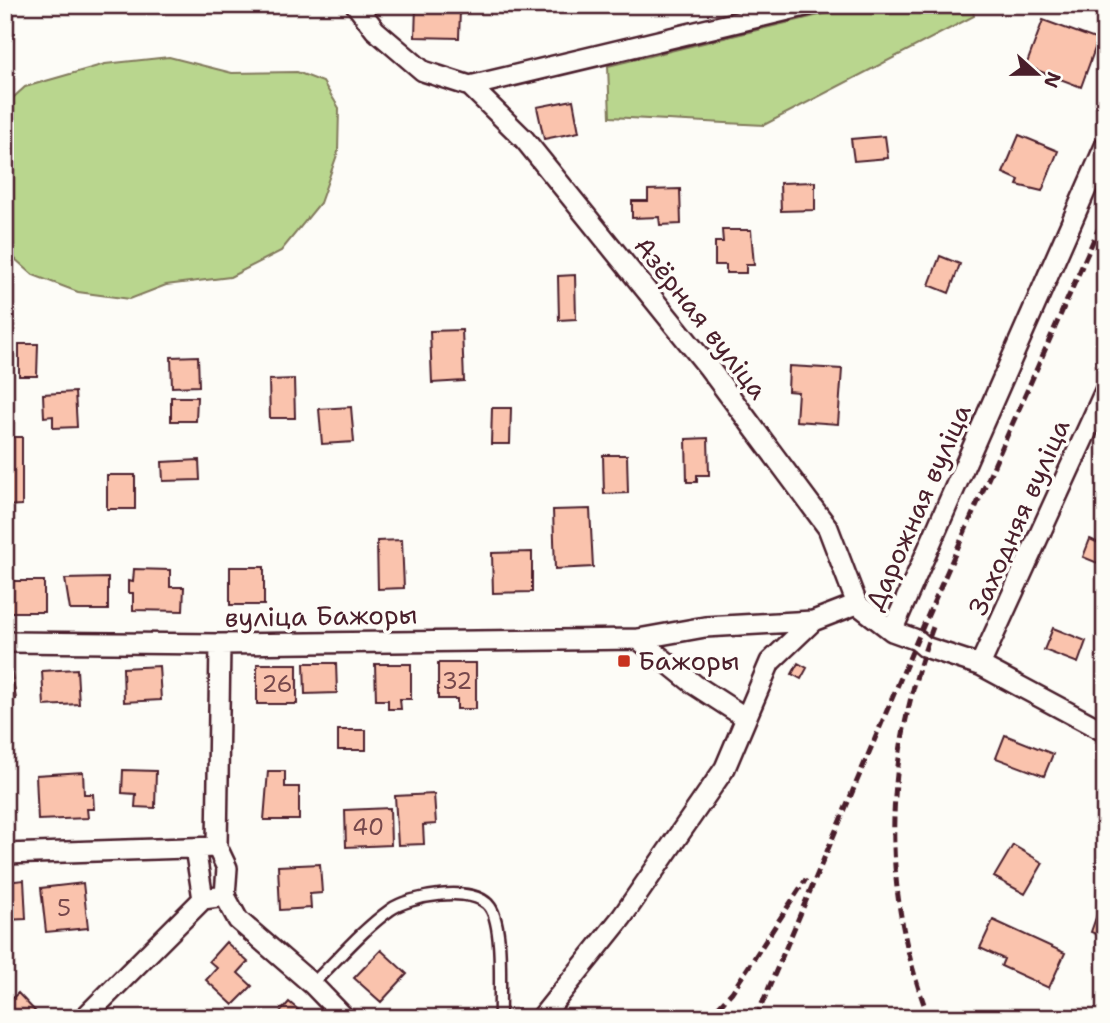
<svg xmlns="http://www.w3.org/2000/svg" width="1110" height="1023" font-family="'Shantell Sans',sans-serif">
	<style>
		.green { fill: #b9d68e; stroke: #827a5c; stroke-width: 2 }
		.building { fill: #fac3ad; stroke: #4a1f2b; stroke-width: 2 }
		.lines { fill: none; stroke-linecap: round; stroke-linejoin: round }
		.service-casing { stroke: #4a1f2b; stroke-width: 15 }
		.minor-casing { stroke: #4a1f2b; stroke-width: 24 }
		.service { stroke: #fdfcf7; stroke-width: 10 }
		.minor { stroke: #fdfcf7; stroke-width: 19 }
		.rail { stroke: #4a1f2b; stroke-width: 5; stroke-dasharray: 10 5; stroke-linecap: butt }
		.poi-dot { fill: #c8321e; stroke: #fdfcf7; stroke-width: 2.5 }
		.labels { text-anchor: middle; stroke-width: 7; stroke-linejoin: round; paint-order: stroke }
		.number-label { font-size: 23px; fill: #76484c }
		.street-label { font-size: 26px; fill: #4a1f2b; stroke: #fdfcf7 }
		.poi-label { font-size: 26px; fill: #4a1f2b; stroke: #fdfcf7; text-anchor: start }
	</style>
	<rect width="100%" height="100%" fill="#fdfcf7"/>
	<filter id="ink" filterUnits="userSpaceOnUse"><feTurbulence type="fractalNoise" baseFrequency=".0143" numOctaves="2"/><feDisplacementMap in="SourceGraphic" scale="14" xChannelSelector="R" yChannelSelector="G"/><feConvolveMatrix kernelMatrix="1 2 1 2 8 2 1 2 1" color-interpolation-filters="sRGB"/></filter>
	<g filter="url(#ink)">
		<path class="green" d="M861,5H972L974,16L764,125L610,117L608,66Z
			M169,57L232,73L297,72L323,82L339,108L338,152L320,203L281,251L230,277L166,285L130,299L78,292L33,275L5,250V105L25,87L105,64Z"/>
		<path class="building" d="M416,5L460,10L459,38L415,37Z
			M1043,20L1098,40L1081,87L1026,66Z
			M573,100L579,132L544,139L537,107Z
			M1019,135L1058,151L1042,191L1017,185L1019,180L1003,173Z
			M885,136L888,158L854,161L851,139Z
			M815,182V210L781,211L780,183Z
			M680,189L681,224L660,225L659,217L632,218V201H648V190Z
			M722,230H751L754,265H746V273H726V265H715V242H723Z
			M940,256L960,264L949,293L929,285Z
			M575,275L576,319L559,320L558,276Z
			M462,330L464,381L432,383L430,331Z
			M19,344H38L37,376H19Z
			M198,356L199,386L172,387L171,357Z
			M789,366L842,369L838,424L796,421L798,392L788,391Z
			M294,379L295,418H270L269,380Z
			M75,392L77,427L53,428V416L44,417L43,394Z
			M171,397H197L196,421H171Z
			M351,407L354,442L322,444L319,409Z
			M492,408H511L510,444H491Z
			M5,437H22V505L5,506Z
			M708,438L709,475H697V482H687L686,439Z
			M603,455H627L628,493L604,494Z
			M199,460L200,480L163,481L162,462Z
			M107,475H135V509H107Z
			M590,509L593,567L555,569L553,510Z
			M1090,539L1105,546V566L1083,557Z
			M402,540L404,588L378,589L377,541Z
			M532,552V592L493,593L492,553Z
			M230,567H264V605H230Z
			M134,569L170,570V587H184L183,611L133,610V593H128V581L133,582Z
			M108,578V610H70L65,579Z
			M5,581H44V612H5Z
			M1053,628L1086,641L1078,663L1044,650Z
			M304,663H336L337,693L305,694Z
			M438,663H476V709H457V699H438Z
			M798,663L807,668L801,679L792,674Z
			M257,664H297V704H257Z
			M375,664H411V699H400L401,709H388V700H376Z
			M159,666L161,700L124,702L123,668Z
			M11,667L16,699L5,700V668Z
			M77,669L79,704L44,706L42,671Z
			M338,730H366V750H338Z
			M1005,735L1053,754L1044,776L996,758Z
			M123,770L156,771L155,808L135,807L136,794L122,793Z
			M268,771H285V787H299V820H264Z
			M83,772L84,794H93L94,809H87L88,818L38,820L36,775Z
			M434,794L436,824L423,825L424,844L398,845L395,796Z
			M390,808L391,845L346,847L345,810Z
			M1013,845L1043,863L1025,894L994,877Z
			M320,864L322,893L310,894L311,908L280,910L278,866Z
			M24,880L26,919L5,920V882Z
			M83,883L88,928L46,932L41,888Z
			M1099,909L1105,911V946L1098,943L1101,936L1091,932Z
			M993,920L1065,953L1049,988L1001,966L1004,959L980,948Z
			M226,942L248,962L238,973L252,986L233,1005L206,980L217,968L209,961Z
			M381,950L407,974L381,1002L354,978Z
			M18,993L35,1011L27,1018H5V996L9,1001Z
			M289,1002L302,1013L301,1018H275Z"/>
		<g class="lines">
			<g class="service-casing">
				<path id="service" d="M312,984C337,960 362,930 390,910C409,896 474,884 490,907C504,927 499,992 500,1018"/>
			</g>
			<g class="minor-casing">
				<path id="minor" d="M356,5L375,30L423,71L470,86L524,139L709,368L828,528L857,604
					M470,86L809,5
					M892,631L917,640L925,647L980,665L1105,732
					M638,639L695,685L746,718
					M5,642L220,644L638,639L705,627L813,621
					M220,644L217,847L227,868L225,896L238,920L312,984L345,1018
					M980,665L1105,391
					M195,848L203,899
					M5,854L217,847
					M84,1018L203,899L225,896
					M541,1018L622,917L725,768L770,662L813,621L857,604L892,631L1105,146"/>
			</g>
			<use href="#service" class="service"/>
			<use href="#minor" class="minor"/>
			<path class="rail" d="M708,1018L732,992L806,879
				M756,1018L917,640L1105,214
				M929,1018C879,886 884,759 933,627"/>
		</g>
	</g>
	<rect class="poi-dot" x="617" y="654" width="14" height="14" rx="3.5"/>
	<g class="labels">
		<g class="number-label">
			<text x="457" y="689">32</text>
			<text x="277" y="692">26</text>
			<text x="368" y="835">40</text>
			<text x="64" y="916">5</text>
		</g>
		<g class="street-label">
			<text transform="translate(701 318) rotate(52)" y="9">Азёрная вуліца</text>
			<text transform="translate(918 507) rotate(-66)" y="9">Дарожная вуліца</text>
			<text transform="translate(1019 517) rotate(-66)" y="9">Заходняя вуліца</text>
			<text transform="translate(321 616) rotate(-1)" y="9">вуліца Бажоры</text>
		</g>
		<g class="poi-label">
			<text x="638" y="670">Бажоры</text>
		</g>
	</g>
	<rect width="1110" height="1023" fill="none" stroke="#fdfcf7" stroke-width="28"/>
	<rect x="14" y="14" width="1082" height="995" fill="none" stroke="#4a1f2b" stroke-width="2.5" filter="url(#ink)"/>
	<g transform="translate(1037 74) rotate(111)" stroke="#fdfcf7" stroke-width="5" paint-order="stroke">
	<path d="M0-5L12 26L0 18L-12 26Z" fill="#4a1f2b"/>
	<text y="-10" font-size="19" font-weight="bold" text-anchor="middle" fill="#4a1f2b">N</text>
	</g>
</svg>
